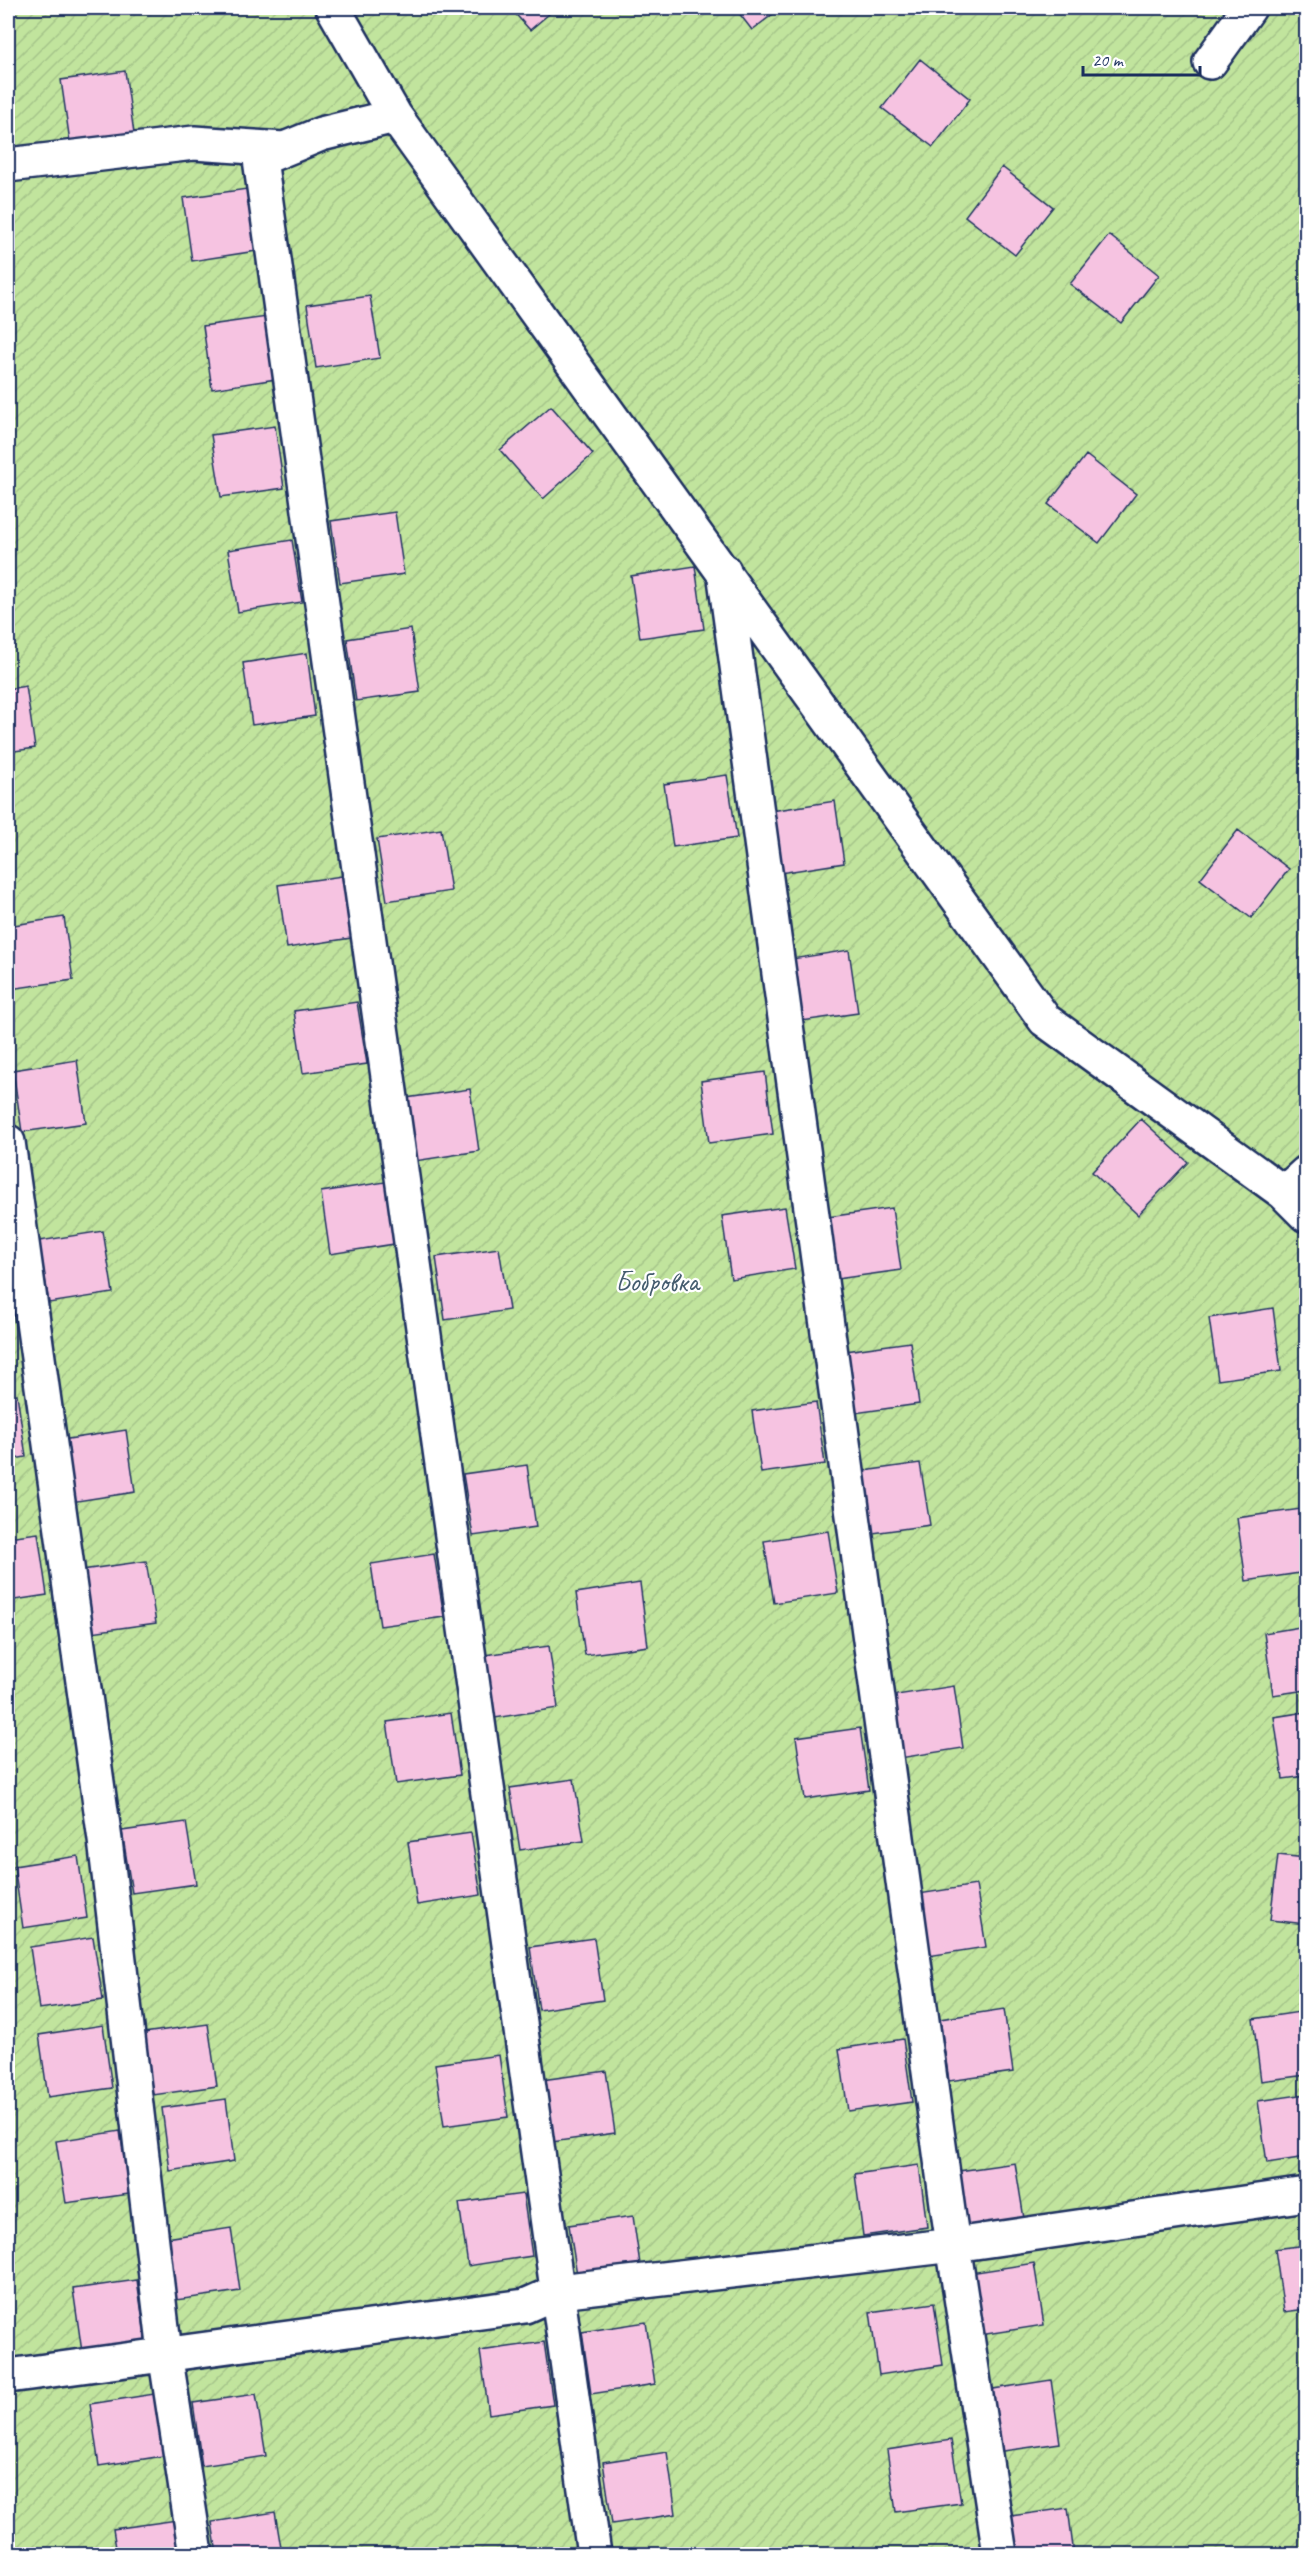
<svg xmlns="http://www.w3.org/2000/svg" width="1314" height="2562" font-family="Caveat,sans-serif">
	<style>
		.garden { fill: url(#garden-furrows); stroke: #6e8a7e; stroke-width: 1.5 }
		.building { fill: #f6c3e1; stroke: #1b2f5e; stroke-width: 1.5 }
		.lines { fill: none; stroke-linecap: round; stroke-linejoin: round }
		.minor-casing { stroke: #1b2f5e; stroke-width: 38 }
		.minor { stroke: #fff; stroke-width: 33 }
		.labels { text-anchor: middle; stroke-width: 4.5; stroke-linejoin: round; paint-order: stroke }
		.park-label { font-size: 28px; fill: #445c6e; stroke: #fff }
	</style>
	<defs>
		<pattern id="garden-furrows" width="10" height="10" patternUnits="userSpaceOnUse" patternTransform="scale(1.5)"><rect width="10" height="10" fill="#c1e49d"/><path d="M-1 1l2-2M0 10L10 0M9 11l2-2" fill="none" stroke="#a5c48a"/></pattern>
	</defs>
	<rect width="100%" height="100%" fill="#fff"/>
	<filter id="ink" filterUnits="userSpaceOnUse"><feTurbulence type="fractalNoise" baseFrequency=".0167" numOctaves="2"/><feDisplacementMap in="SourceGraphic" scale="12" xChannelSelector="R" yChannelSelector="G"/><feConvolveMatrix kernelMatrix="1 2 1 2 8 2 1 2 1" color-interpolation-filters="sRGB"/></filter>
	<g filter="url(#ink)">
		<path class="garden" d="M8,8H1306V2554H8Z"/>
		<path class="building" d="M510,8H556L530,30Z
			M735,8H781L752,30Z
			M920,59L970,99L933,147L882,108Z
			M125,71L134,133L70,142L61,80Z
			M1002,167L1053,207L1015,255L965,216Z
			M247,189L256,251L192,261L183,198Z
			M1109,235L1159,275L1121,323L1070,284Z
			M370,296L380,358L316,368L307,305Z
			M267,317L276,379L212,389L203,326Z
			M551,406L593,454L543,499L500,450Z
			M275,426L284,488L221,497L211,435Z
			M1086,455L1136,494L1099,543L1048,504Z
			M395,512L404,574L340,583L331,521Z
			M292,540L302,602L238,612L228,550Z
			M695,566L704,629L640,638L631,576Z
			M411,629L420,692L356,701L347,639Z
			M307,653L315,716L252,725L243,663Z
			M26,686L35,748L8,752V689Z
			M727,775L737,838L673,847L664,784Z
			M835,801L844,863L780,873L771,811Z
			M441,829L451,891L387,901L377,839Z
			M1238,830L1289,869L1251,918L1200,879Z
			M342,876L351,938L287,948L278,885Z
			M64,917L73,980L10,989L8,926Z
			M849,950L858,1013L795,1022L785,960Z
			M357,1002L367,1064L303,1073L294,1011Z
			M77,1060L86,1123L22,1132L13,1070Z
			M765,1072L773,1134L709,1143L701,1081Z
			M470,1089L479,1151L415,1161L406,1098Z
			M1141,1119L1188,1162L1138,1215L1092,1172Z
			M385,1182L394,1244L330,1254L321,1192Z
			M785,1207L795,1269L731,1279L722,1216Z
			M892,1208L901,1270L837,1279L828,1217Z
			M103,1231L113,1293L49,1303L39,1241Z
			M499,1248L509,1310L445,1320L436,1257Z
			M1273,1308L1281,1371L1218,1380L1209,1318Z
			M910,1342L919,1404L855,1413L846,1351Z
			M17,1394L26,1457L8,1460V1396Z
			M816,1402L825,1464L761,1473L752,1411Z
			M126,1430L135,1492L71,1502L62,1440Z
			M920,1463L930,1525L866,1534L857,1472Z
			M527,1465L536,1527L473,1536L463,1474Z
			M1301,1509L1306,1548V1572L1246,1581L1237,1518Z
			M828,1531L838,1593L774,1603L764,1541Z
			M38,1533L47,1595L8,1601V1537Z
			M434,1554L444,1617L380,1626L371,1564Z
			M146,1561L156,1623L92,1632L82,1570Z
			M640,1583L648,1646L585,1655L576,1593Z
			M1306,1626V1690L1273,1695L1264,1633Z
			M549,1646L558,1708L495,1718L485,1655Z
			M954,1686L963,1748L900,1758L890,1696Z
			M1306,1712V1776L1283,1779L1274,1717Z
			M451,1713L460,1775L396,1784L387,1722Z
			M860,1728L869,1790L805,1799L796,1737Z
			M574,1779L584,1841L520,1850L510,1788Z
			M186,1822L196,1884L132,1893L122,1831Z
			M471,1833L481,1895L417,1905L408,1842Z
			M1278,1855L1306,1858V1924L1270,1920Z
			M78,1856L87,1918L23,1928L14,1866Z
			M976,1885L986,1947L922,1957L912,1895Z
			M93,1937L103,2000L39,2009L30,1947Z
			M594,1938L603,2000L539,2010L530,1947Z
			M1004,2009L1013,2072L949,2081L940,2019Z
			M1306,2011V2075L1261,2081L1253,2019Z
			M208,2024L217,2086L153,2095L144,2033Z
			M103,2025L112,2088L48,2097L39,2035Z
			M903,2039L912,2102L848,2111L839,2049Z
			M499,2055L508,2117L444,2126L435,2064Z
			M606,2071L615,2133L552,2142L542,2080Z
			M1306,2094V2157L1267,2163L1258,2101Z
			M226,2099L234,2161L170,2171L162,2108Z
			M120,2131L129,2194L66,2203L56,2141Z
			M1015,2163L1025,2225L961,2235L952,2172Z
			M919,2165L927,2227L863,2236L855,2174Z
			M523,2194L532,2256L468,2266L459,2203Z
			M633,2216L642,2278L579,2287L569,2225Z
			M231,2228L240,2291L176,2300L167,2238Z
			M1306,2245V2309L1284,2312L1275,2249Z
			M1034,2263L1044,2325L980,2335L970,2273Z
			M137,2280L146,2342L82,2352L73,2289Z
			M934,2303L943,2365L879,2375L870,2312Z
			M646,2322L655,2384L591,2394L582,2332Z
			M544,2342L553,2405L489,2414L480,2351Z
			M1051,2380L1060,2443L996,2452L987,2390Z
			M154,2394L163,2456L99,2466L90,2404Z
			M256,2394L266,2456L202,2466L193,2403Z
			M951,2440L961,2503L896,2512L887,2450Z
			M667,2452L676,2514L612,2524L603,2462Z
			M1301,2487H1306V2525Z
			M1068,2508L1074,2554H1009L1004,2517Z
			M275,2512L282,2554H217L212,2522Z
			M177,2520L182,2554H117L113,2529Z"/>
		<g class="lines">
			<g class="minor-casing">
				<path id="minor" d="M333,8L395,116L1045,1020L1284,1193L1306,1215
					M1210,62L1249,8
					M395,116L321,134L260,159L594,2554
					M8,165L194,143L284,149
					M724,571L948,2211L1000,2554
					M8,1142L105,1840L165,2353L196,2554
					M1284,1193L1306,1173
					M8,2376L525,2306L559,2291L954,2245L1306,2194"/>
			</g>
			<use href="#minor" class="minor"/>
		</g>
	</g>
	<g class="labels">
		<g class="park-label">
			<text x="657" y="1291">Бобровка</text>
		</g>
	</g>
	<rect width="1314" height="2562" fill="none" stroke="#fff" stroke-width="30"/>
	<rect x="15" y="15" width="1284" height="2532" fill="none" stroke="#1b2f5e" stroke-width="2" filter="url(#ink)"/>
	<path d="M1083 66v9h117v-9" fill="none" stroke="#1b2f5e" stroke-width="3"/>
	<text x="1092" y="66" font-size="18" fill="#1b2f5e" stroke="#ffffff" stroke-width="4.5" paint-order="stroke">20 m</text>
</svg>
